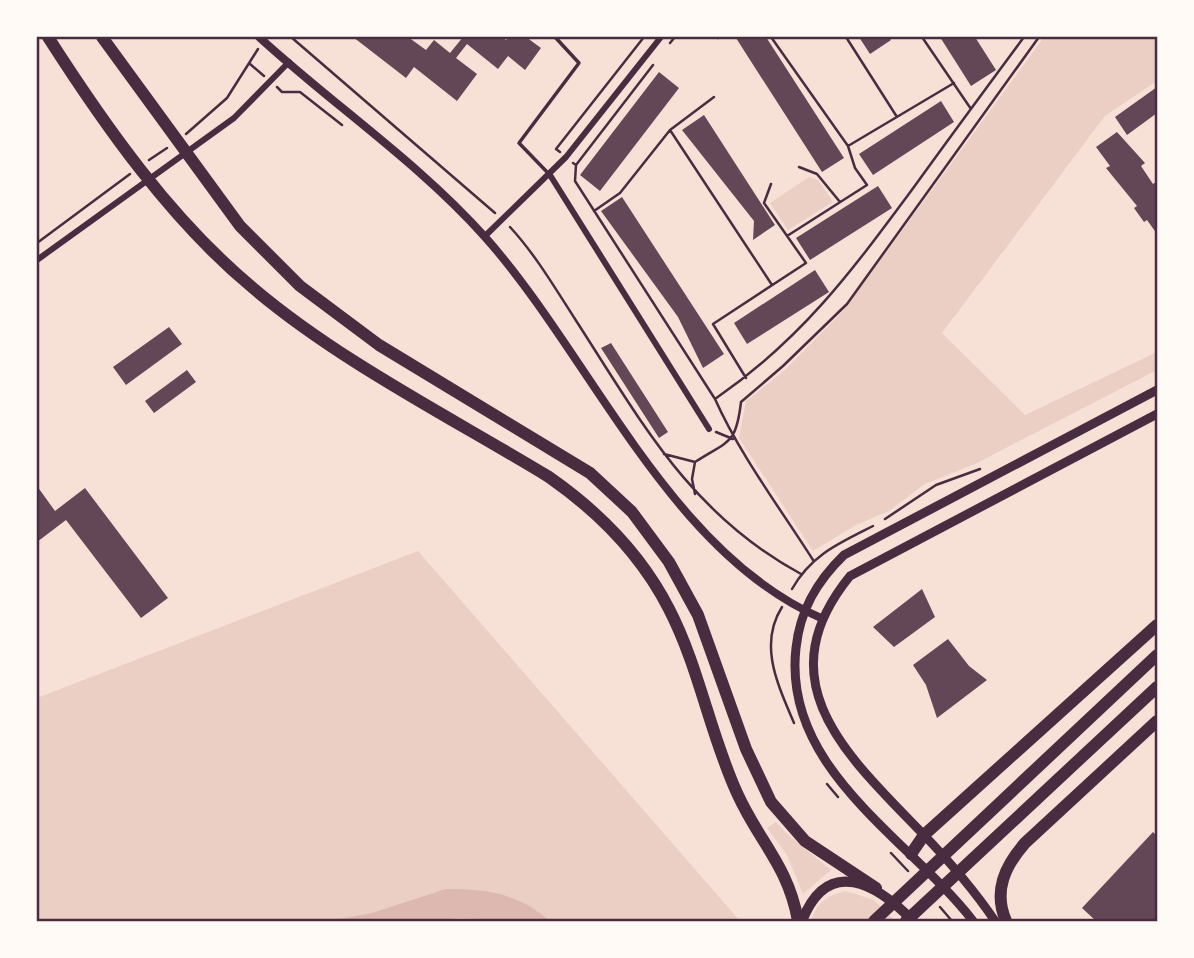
<svg xmlns="http://www.w3.org/2000/svg" width="1194" height="958" font-family="'Nunito Sans',sans-serif">
	<style>
		.green { fill: #ebcfc5 }
		.water { fill: #dcb8b0 }
		.building { fill: #644757 }
		.lines { fill: none; stroke-linecap: round; stroke-linejoin: round }
		.path { stroke: #4a2c40; stroke-width: 2.5 }
		.service { stroke: #4a2c40; stroke-width: 3.5 }
		.minor { stroke: #4a2c40; stroke-width: 6 }
		.tertiary { stroke: #4a2c40; stroke-width: 8 }
		.secondary { stroke: #4a2c40; stroke-width: 9 }
		.trunk { stroke: #4a2c40; stroke-width: 10 }
		.motorway { stroke: #4a2c40; stroke-width: 12 }
		.neatline { fill: none; stroke: #4a2c40; stroke-width: 2.5 }
	</style>
	<rect width="100%" height="100%" fill="#f7e1d7"/>
	<path class="green" d="M1044,37H1157V81L1105,116L942,333L1025,415L1157,352V370L975,464L925,484L889,511L856,525L813,551L739,438L746,401L785,370L843,311Z
		M809,177L818,180L833,202L788,230L770,203Z
		M418,551L740,921H37V698Z
		M776,822L786,833L831,870L803,894L787,855L767,828Z
		M846,891L874,900L895,921H811C816,903 828,895 846,891Z"/>
	<path class="water" d="M446,889C487,889 518,893 550,921L457,918L438,921H328L372,913Z"/>
	<path class="building" d="M353,37H408L426,50L434,40L450,53L463,37H502L506,40L509,37H526L541,48L525,70L508,56L498,69L467,44L456,58L477,74L457,101L414,67L406,78Z
		M739,37H766L844,158L822,172L736,38Z
		M859,37H889L891,40L870,54Z
		M940,37H975L996,70L971,86Z
		M659,72L679,88L600,191L580,175Z
		M1157,87V113L1127,135L1115,117Z
		M941,101L954,122L873,175L859,154Z
		M704,115L775,225L753,240L754,221L682,130Z
		M1117,132L1145,163L1141,166L1153,184L1157,181V234L1147,220L1144,222L1134,208L1137,206L1106,168L1110,166L1096,147Z
		M878,186L892,208L810,260L796,238Z
		M622,197L724,354L703,368L678,317L601,211Z
		M815,270L829,292L747,344L734,323Z
		M169,327L182,344L126,385L113,367Z
		M611,343L668,432L659,438L601,348Z
		M187,370L196,382L154,413L145,401Z
		M37,486L55,511L85,488L168,598L141,618L66,520L37,542Z
		M922,589L935,617L894,647L873,627Z
		M948,639L969,666L987,680L937,718L926,685L913,665Z
		M1153,832L1157,836V921H1096L1082,908Z"/>
	<g class="lines">
		<path class="path" d="M291,37L495,213
			M771,37L848,146L855,168L867,185L787,236
			M846,37L897,117
			M922,37L971,109
			M718,38L719,37
			M670,43L675,37
			M250,64L264,76
			M277,87L282,92H300L342,125
			M714,97L670,130L772,285
			M186,134L227,98L258,49
			M848,146L954,83
			M560,152L556,149L644,37
			M149,160L167,148
			M573,163L576,165L653,65
			M576,165L575,181L715,399
			M799,167L817,174L840,202
			M594,211L620,193L670,130
			M510,227C535,254 555,288 575,319C641,421 690,514 801,574
			M37,243L130,174
			M746,378L713,324L806,263L764,203L771,184
			M716,432L733,439
			M664,454L695,462C729,440 736,445 741,402L783,366L847,304L1039,37
			M695,462L692,479L695,494
			M885,519L936,485L980,469
			M813,560C780,508 740,455 715,399C803,338 851,272 914,187C950,137 987,87 1024,37
			M792,589C811,555 839,543 873,526
			M782,607C758,645 778,685 794,723
			M827,784L838,797
			M891,853L908,871
			M940,907L952,921"/>
		<path class="service" d="M548,173L519,143L579,63L555,37"/>
		<path class="minor" d="M550,175L709,429
			M484,237L566,157L661,37
			M37,260L234,118L289,62"/>
		<path class="tertiary" d="M259,37C333,105 418,162 485,237C591,356 669,552 821,618"/>
		<path class="secondary" d="M973,921C909,838 782,769 796,648C800,610 817,581 844,555L1157,390
			M995,921C974,890 949,861 923,834C849,757 763,683 850,576L1157,414"/>
		<path class="trunk" d="M802,921C828,855 877,884 913,921"/>
		<path class="motorway" d="M48,37C105,126 171,220 253,288C339,361 452,418 549,477C599,512 641,554 669,609C699,667 710,734 737,793C759,842 788,865 798,921
			M102,37L240,226L300,286L379,345L590,473L632,512L669,562L698,615L746,749L771,802L805,841L876,888
			M911,854L924,835L1157,625
			M874,921L1157,655
			M906,921L1157,687
			M1006,921C993,891 1005,866 1025,843L1157,721"/>
	</g>
	<rect width="1194" height="958" fill="none" stroke="#fffaf5" stroke-width="77"/>
	<rect x="38" y="38" width="1118" height="882" class="neatline"/>
</svg>
